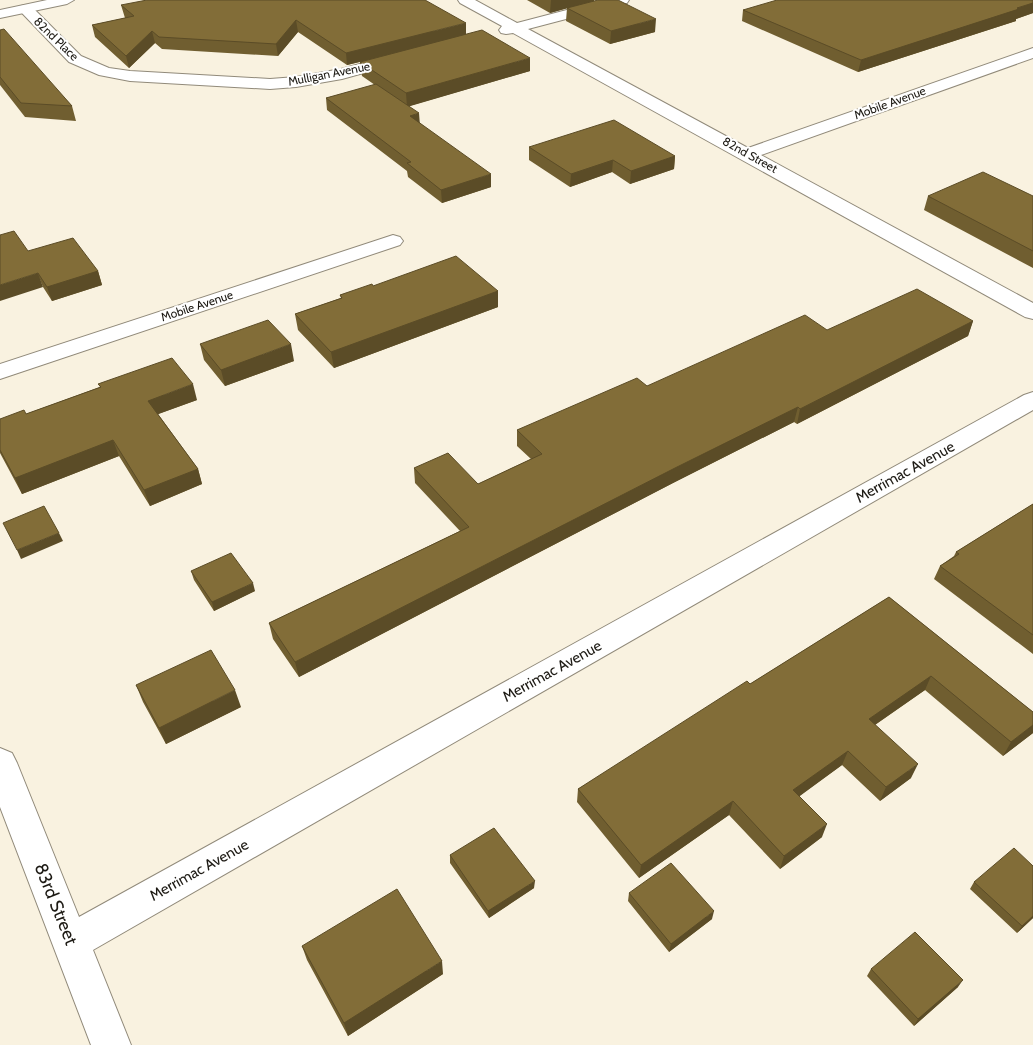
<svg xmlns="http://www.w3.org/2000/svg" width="1033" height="1045" font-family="Cabin,sans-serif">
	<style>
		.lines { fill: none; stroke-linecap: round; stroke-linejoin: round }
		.minor-casing { stroke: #918a7a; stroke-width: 2 }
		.tertiary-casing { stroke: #918a7a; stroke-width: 2 }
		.minor { fill: #fff; fill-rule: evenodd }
		.tertiary { fill: #fff; fill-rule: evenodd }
		.wall { fill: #705e30 }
		.shaded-wall { fill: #5b4c27 }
		.building { fill: #826d38; stroke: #5b4c27 }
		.labels { text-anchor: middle; stroke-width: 4; stroke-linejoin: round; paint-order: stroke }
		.far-street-label { font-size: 12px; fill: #1d1a14; stroke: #fff }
		.street-label { font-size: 15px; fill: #1d1a14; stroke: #fff }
		.near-street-label { font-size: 18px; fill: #1d1a14; stroke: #fff }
	</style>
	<rect width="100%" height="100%" fill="#f9f2e0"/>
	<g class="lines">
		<g class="minor-casing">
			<path id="minor" d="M458,0H475L517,23L605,0H629L627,3L528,29L748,148L1033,48V58L761,155L1033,303V319L1025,317L513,33L506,34L501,33L499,30L502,26L460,3Z
				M26,5L31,6L81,56L109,68L130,71L270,79L296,77L341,69L397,54L403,56L405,59L403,62L342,79L296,87L270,89L130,81L99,75L69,62L21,12L19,9L21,6Z
				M393,235L400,237L403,241L400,245L0,379V364Z
				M1033,392V410L93,950L131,1045H91L0,807V748L12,753L17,763L79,917L1024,395Z"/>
		</g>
		<g class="tertiary-casing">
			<path id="tertiary" d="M47,0H74L67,4L0,18V10Z"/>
		</g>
		<use href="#minor" class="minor"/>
		<use href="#tertiary" class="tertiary"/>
	</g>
	<path class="wall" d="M527,0H594V1L655,32L610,44L566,21L567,8L550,13Z
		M1033,0V13L1016,19V21L858,72L742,21L743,10Z
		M121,5L466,34L530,71L409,106L420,123L491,187L442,203L408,177L407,171L327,110L326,98L375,85L362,76L360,62L347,65L298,32L278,56L162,49L155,43L129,68L95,37L92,25L125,18Z
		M0,30L72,106L76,121L25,117L0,85Z
		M529,147L675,156L674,169L630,184L612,172L570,187L529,160Z
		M928,196H1033V268L924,210Z
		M28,251L98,271L102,285L52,301L43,287Z
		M373,286L498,291V307L334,368L298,330L295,314L341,298L340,295Z
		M973,321L968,336L797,424L794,422L673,483L299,677L273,639L269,623L460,531L415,483L414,468L478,484L531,459L517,446V430L647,386L827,330Z
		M200,344L294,361L225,386L204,360Z
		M98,384L197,400L158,414L198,469L202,484L150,506L119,456L22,494L0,453V419L26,414L100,387Z
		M1033,504V654L934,579L940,566L954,556L956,552Z
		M191,571L255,591L214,611L194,580Z
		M889,597L1033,712V733L1003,756L925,690L875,725L911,778L880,801L842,765L799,796L822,837L780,869L729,815L639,878L577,802L578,789L750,684Z
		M136,685L241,707L166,744L143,702Z
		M450,855L534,888L489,918L450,863Z
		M1033,866V918L1017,933L970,889L974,882Z
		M629,893L712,919L669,952L628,901Z
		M302,946L443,974L348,1036L307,960Z
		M871,969L958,987L914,1026L867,976Z"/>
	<path class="shaded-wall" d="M551,0H594V1L550,13Z
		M1033,3V13L1016,19V21L858,72L861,60Z
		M656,19L655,32L610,44L611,31Z
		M296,20L298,32L278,56L276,44Z
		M466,23V35L347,65L346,53Z
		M152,31L155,43L129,68L126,56Z
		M530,58V71L407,107L406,93Z
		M419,113L420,126L410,116Z
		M675,156L674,169L630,184L631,171Z
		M613,160L612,172L570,187L571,174Z
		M491,174V187L442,203L441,190Z
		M98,271L102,285L52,301L47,287Z
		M38,273L43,287L0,301V285Z
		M498,291V307L334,368L331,352Z
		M973,321L968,336L797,424L800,409Z
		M291,344L294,361L225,386L221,370Z
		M193,384L197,400L153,416L148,401Z
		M798,407L794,422L673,483L299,677L295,662L675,468Z
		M113,440L119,456L22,494L15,478Z
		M198,469L202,484L150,506L144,490Z
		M59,533L63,541L21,559L17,550Z
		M253,583L255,591L214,611L212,602Z
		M931,676L925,690L863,733L869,719Z
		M235,690L241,707L166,744L159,728Z
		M1033,725V733L1003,756L1011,742Z
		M848,751L842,765L789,804L793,790Z
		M918,764L911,778L880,801L886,787Z
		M733,801L729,815L639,878L641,865Z
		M827,824L822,837L780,869L784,856Z
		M535,881L534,888L489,918L488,911Z
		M714,911L712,919L669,952L671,944Z
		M1033,916V918L1017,933L1022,926Z
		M442,961L443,974L348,1036L344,1023Z
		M963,980L958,987L914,1026L918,1019Z"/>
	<path class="building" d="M147,0H425L466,23L346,53L296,20L276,44L159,37L152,31L126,56L92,25L134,16L121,5Z
		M598,0H618L656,19L611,31L567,8Z
		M777,0H1033V3L1017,8L1019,9L861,60L743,10Z
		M4,29L72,106L21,103L0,77V30Z
		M482,30L530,58L406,93L360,62Z
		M376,84L419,113L410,116L491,174L441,190L407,163L411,162L326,98Z
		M614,120L675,156L631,171L613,160L571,174L529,147Z
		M983,172L1033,196V251L928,196Z
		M14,231L28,251L73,238L98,271L47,287L38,273L0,285V235Z
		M456,256L498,291L331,352L295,314L342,298L340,295L372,284L373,286Z
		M917,289L973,321L800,409L798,407L675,468L295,662L269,623L469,527L414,468L448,453L478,484L542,454L517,430L637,378L647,386L805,315L827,330Z
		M268,320L291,344L221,370L200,344Z
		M172,358L193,384L148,401L198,469L144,490L113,440L15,478L0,450V419L24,410L26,414L101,387L98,384Z
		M1033,504V635L940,566L959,554L956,552Z
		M44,506L59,533L17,550L3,523Z
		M231,553L253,583L212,602L191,571Z
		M889,597L1033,712V725L1011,742L931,676L869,719L918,764L886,787L848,751L793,790L827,824L784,856L733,801L641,865L578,789L747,681L750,684Z
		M211,650L235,690L159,728L136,685Z
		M494,828L535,881L488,911L450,855Z
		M1014,848L1033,866V916L1022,926L974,882Z
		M671,863L714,911L671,944L629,893Z
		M397,889L442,961L344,1023L302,946Z
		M915,932L963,980L918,1019L871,969Z"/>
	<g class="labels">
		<g class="far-street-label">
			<text transform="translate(56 39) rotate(44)" y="4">82nd Place</text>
			<text transform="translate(329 74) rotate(-11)" y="4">Mulligan Avenue</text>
			<text transform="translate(890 103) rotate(-20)" y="4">Mobile Avenue</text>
			<text transform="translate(750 155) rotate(29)" y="4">82nd Street</text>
			<text transform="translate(197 306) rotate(-18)" y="4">Mobile Avenue</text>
		</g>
		<g class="street-label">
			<text transform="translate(905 472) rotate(-29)" y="5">Merrimac Avenue</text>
			<text transform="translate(552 671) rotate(-29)" y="5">Merrimac Avenue</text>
			<text transform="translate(199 870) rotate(-29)" y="5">Merrimac Avenue</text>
		</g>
		<g class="near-street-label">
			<text transform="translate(56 904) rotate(68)" y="6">83rd Street</text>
		</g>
	</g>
</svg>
